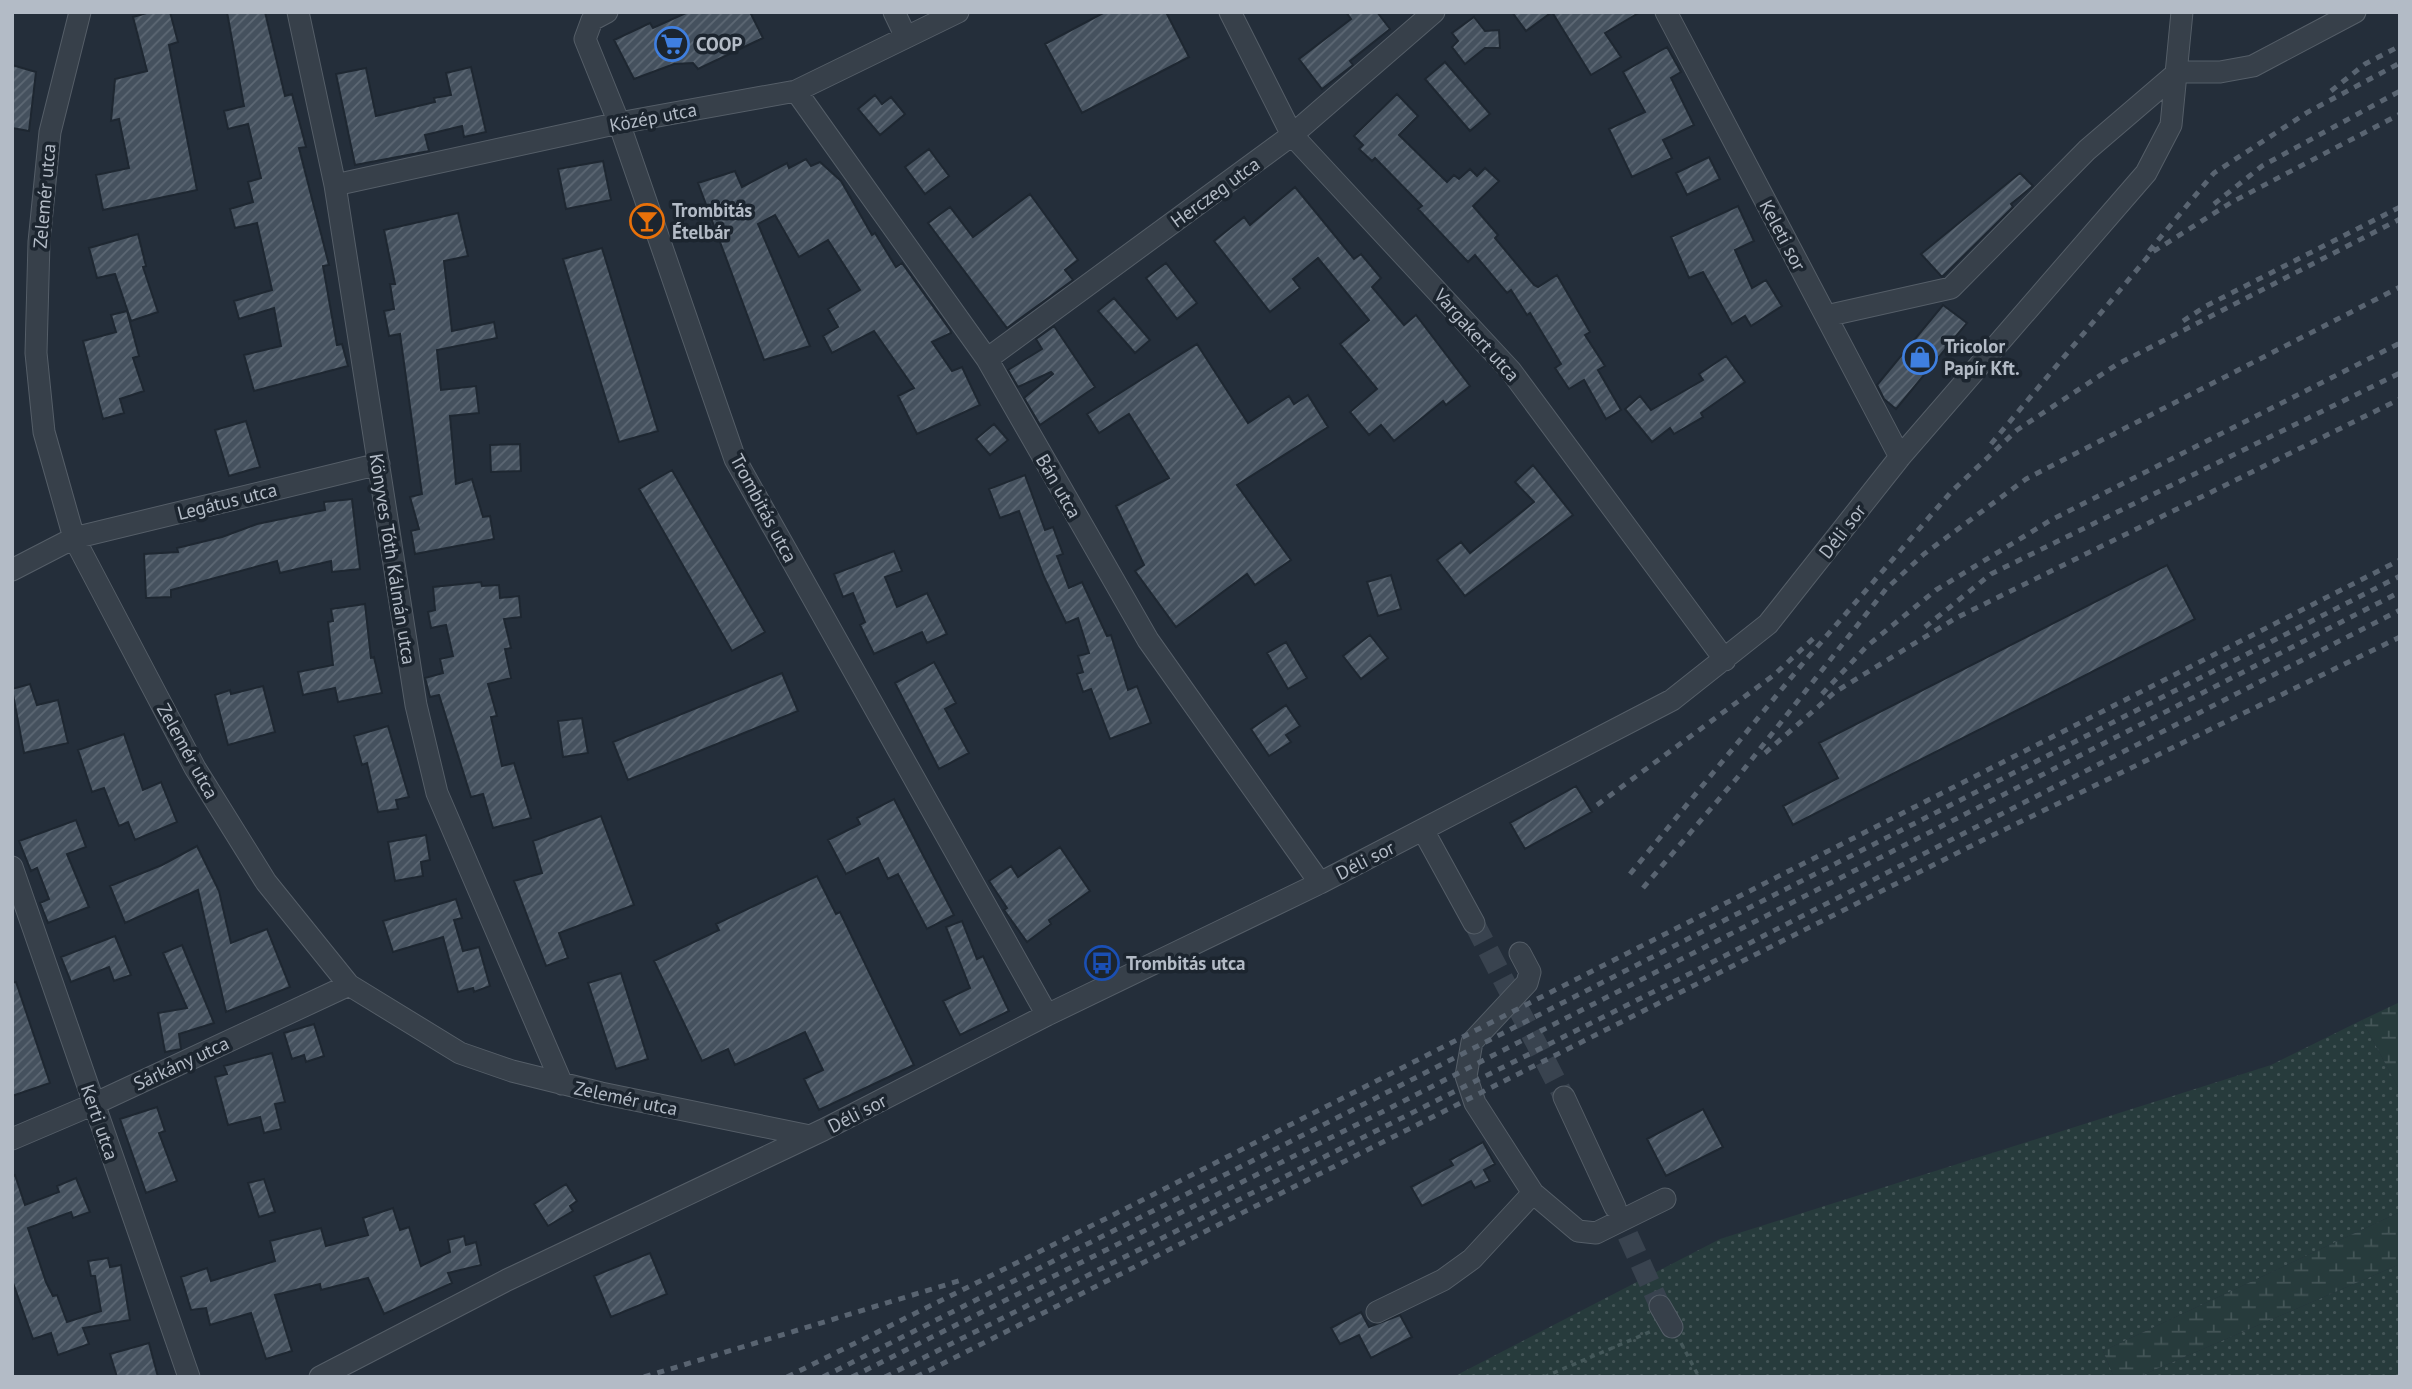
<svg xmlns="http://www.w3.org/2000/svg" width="2412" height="1389" font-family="'PT Sans',sans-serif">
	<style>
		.grass { fill: url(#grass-dots) }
		.wetland { fill: url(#wetland-marsh) }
		.building { fill: url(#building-hatch); stroke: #1e2731; stroke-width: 2 }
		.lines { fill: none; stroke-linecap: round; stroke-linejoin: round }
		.minor-tunnel { stroke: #39434f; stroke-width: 21; stroke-dasharray: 21 10; stroke-linecap: butt }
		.minor-casing { stroke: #555e68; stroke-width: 23 }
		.path { stroke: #45585a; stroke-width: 3.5; stroke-dasharray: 5 5; stroke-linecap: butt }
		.minor { stroke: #37404a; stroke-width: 21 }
		.rail { stroke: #596471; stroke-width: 5; stroke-dasharray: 7 7; stroke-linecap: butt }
		.labels { text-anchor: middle; stroke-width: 7; stroke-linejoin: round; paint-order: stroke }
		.poi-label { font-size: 19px; font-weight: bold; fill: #b3bbc6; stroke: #1c252f; text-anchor: start }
		.street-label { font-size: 19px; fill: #b3bbc6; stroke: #1c252f }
	</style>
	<defs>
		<pattern id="grass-dots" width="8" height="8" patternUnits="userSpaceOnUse" patternTransform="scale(1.75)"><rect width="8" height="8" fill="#273b3c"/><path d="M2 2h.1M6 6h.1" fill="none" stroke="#445557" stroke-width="1.8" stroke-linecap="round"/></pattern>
		<pattern id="wetland-marsh" width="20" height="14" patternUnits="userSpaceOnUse" patternTransform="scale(1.75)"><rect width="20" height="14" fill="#273b3c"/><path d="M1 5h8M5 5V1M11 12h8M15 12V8" fill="none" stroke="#445557"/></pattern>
		<pattern id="building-hatch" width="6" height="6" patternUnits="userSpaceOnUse" patternTransform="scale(1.75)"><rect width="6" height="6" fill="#45515e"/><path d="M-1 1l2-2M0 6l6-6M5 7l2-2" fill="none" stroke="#5d6874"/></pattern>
	</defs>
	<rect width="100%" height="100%" fill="#242e3a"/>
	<path class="grass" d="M2362,1020L2400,1091V1212L2103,1351L2114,1377H1453L1720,1239L2271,1065Z
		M2400,1264V1377H2138Z"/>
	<path class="wetland" d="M2400,1002V1091L2362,1020Z
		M2400,1212V1264L2138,1377H2114L2103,1351Z"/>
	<path class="building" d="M150,12H170L178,42L169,45L197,190L103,210L96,175L129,168L119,119L111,121L115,79L147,71L133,17Z
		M227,12H265L285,96L292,94L306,147L299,148L329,265L323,266L337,345L342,344L348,366L254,391L244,355L281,346L274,308L239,319L234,301L272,290L257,223L235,228L230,209L253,202L248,182L261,178L248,124L228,129L224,111L244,106Z
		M688,12H750L763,38L698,69L693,63L674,64L634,79L614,40L650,23L653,28Z
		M1105,12H1166L1189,57L1082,113L1045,44Z
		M1346,12H1377L1390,29L1350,61L1353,65L1322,89L1299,59L1351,19Z
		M1512,12H1640L1605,33L1621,57L1591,75L1552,12L1526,31Z
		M1474,17L1485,31L1499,30L1500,48H1485L1465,64L1452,47L1458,41L1452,33Z
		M1667,47L1681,72L1671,78L1694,125L1663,140L1672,158L1632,177L1609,129L1645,112L1623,72Z
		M1445,62L1490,114L1470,131L1425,79Z
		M12,65L36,72L29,131L12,128Z
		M471,67L486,132L464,137L462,126L425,135L429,151L355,165L336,74L366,68L376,116L435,102L434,98L451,95L446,73Z
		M1397,94L1418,116L1399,135L1447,182L1454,175L1459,179L1470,169L1477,176L1485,168L1499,181L1473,206L1498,235L1495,238L1534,285L1538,287L1557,275L1590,332L1585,335L1605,366L1598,370L1621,410L1606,419L1584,380L1569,389L1555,368L1561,364L1530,313L1527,315L1511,290L1507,293L1475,255L1468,262L1418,209L1422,206L1375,158L1372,161L1359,149L1363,145L1354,136Z
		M875,95L882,104L891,97L905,114L880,135L858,109Z
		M929,149L949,176L925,194L905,167Z
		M1709,157L1720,179L1687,195L1676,173Z
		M806,159L811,166L820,162L841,181L872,235L875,233L896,267L902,263L950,330L951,333L932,342L952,371L962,367L980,405L917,434L898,396L914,388L874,331L832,353L823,336L838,327L828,309L860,290L828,240L799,257L775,215L758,224L810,346L764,360L698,183L735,171L742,187L787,163L789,168Z
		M603,161L611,200L566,209L558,169Z
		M2020,173L2033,186L2011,204L2013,207L1942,277L1921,254Z
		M1295,187L1354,259L1361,254L1381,278L1372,287L1404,325L1416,315L1470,386L1446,405L1443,401L1394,441L1381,425L1369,435L1350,412L1377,389L1340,344L1369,320L1318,258L1293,279L1300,288L1270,312L1214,241L1244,217L1250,225Z
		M1030,194L1078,260L1065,270L1073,280L1007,328L928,223L950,207L973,237Z
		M1738,206L1754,241L1735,250L1752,288L1766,280L1782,306L1751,326L1745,316L1732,324L1703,272L1689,278L1671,237Z
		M458,213L468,256L444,261L452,331L494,322L497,338L437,350L441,390L476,386L479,413L450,416L456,484L472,479L483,517L490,516L494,539L415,554L411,531L419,529L410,497L422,494L400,334L389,336L384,311L394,309L390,284H395L384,230Z
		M138,234L146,266L143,267L158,312L131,321L115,274L97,278L89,248Z
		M602,248L658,431L619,442L563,259Z
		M1166,263L1197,303L1177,319L1146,278Z
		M1114,298L1150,340L1135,353L1098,311Z
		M1943,305L1967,323L1896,409L1884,399L1877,385Z
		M127,311L139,356L133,358L144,391L120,399L124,413L103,419L83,341L116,332L111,315Z
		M1054,326L1095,387L1040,425L1024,398L1053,374L1051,372L1018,387L1008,370L1042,349L1036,339Z
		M1197,344L1248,423L1289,396L1294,404L1308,395L1328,427L1237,485L1291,560L1255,585L1247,574L1176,627L1135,571L1144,565L1116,506L1169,478L1129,414L1099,433L1087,414Z
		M1726,356L1745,382L1701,413L1703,417L1674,434L1670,428L1652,442L1625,409L1640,396L1651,410L1703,380L1699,374Z
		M246,421L260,467L229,476L215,430Z
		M994,424L1008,440L990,455L976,439Z
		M520,444L521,471L491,472L490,445Z
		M1533,465L1573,515L1465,596L1437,560L1461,542L1470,553L1534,502L1515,482Z
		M672,470L765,632L732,651L639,489Z
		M1025,475L1045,530L1053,527L1063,554L1057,556L1069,588L1082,582L1107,636L1111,635L1128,690L1137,686L1151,723L1110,739L1091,689L1083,692L1077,674L1083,672L1078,656L1089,653L1078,618L1066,623L1044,577L1019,511L1000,518L989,489Z
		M352,499L360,569L332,572L331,561L280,573L277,561L171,590V597L146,598L144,554L178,552L177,548L222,537L257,524L325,510L324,502Z
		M894,551L902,571L885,577L897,607L927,593L947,634L927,643L922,632L874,654L860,625L865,622L853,593L843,597L834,574Z
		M2167,565L2195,619L1793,825L1783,806L1838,778L1819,743Z
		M1391,575L1401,609L1378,616L1367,582Z
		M481,582L482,586L499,585L500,598L519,596L521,617L504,619L511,648L505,649L511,678L488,684L497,716L491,717L502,766L514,763L531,818L493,828L483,794L471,797L439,695L430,697L425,678L443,673L440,659L453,656L446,625L431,628L428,612L435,610L433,587Z
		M365,604L371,658L374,657L382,693L338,702L335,688L303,695L298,672L333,665L328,622L333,621L331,609Z
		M1370,635L1388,658L1361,679L1343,656Z
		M1286,642L1307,678L1288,689L1267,653Z
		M934,662L956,703L945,709L969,753L939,769L895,683Z
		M782,673L798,711L628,780L613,742Z
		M30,684L37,705L58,700L68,743L24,753L12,689Z
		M263,686L275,732L228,745L215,695L230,690L231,694Z
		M1286,705L1300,726L1286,735L1291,742L1269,756L1251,729Z
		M582,718L588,753L563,757L558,721Z
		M388,726L409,797L396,800L398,809L378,812L367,763L362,765L354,736Z
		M124,734L143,790L161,782L177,822L135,840L128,822L119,826L104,788L92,792L78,750Z
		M1576,786L1592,812L1525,849L1510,823Z
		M894,799L954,915L927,929L898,874L888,879L878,858L846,874L828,840L860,824L857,818Z
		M601,816L634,905L559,933L568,958L546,966L514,881L542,873L533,841Z
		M76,820L86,847L67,854L89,907L48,923L40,903L49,899L37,868L31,871L19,841Z
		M426,835L430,860L421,862L423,876L395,881L388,842Z
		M197,846L219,891L231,943L267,929L290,987L226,1012L198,890L125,923L110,886L162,865Z
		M1060,847L1090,891L1049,920L1051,924L1027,942L1004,910L1007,908L989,881L1011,866L1018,877Z
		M817,876L836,914L840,912L914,1065L819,1110L804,1079L823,1070L805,1032L735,1065L728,1049L702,1061L654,961L719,930L716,924Z
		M456,899L462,918L454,920L463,951L479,947L490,986L474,992L473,988L458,992L443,937L393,952L383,921Z
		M962,921L977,959L983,956L1009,1011L960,1035L943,1001L970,988L946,927Z
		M115,936L131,975L114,981L109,967L71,982L61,957Z
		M182,945L214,1023L179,1034L181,1049L165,1052L158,1013L187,1008L163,953Z
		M621,973L648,1059L616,1069L588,983Z
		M16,982L50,1083L12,1096V983Z
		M314,1024L324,1056L306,1062L304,1055L292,1059L284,1033Z
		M272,1053L285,1102L275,1104L281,1129L264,1133L260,1117L228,1125L215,1077L227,1074L224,1066Z
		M157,1107L165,1131L159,1133L177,1181L146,1193L120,1119Z
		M1703,1109L1723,1147L1666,1176L1647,1139Z
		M1483,1142L1495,1164L1484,1170L1490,1181L1475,1188L1471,1181L1422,1206L1411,1187L1453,1165L1450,1160Z
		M15,1175L25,1205L59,1192L57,1186L76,1178L90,1212L73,1218L71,1212L28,1228L46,1282L53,1296L57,1295L67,1322L101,1311L95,1276H91L88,1261L108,1258L110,1267L121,1265L130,1320L83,1328L89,1344L58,1355L51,1333L33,1339L12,1280V1176Z
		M264,1179L275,1212L259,1217L248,1183Z
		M566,1184L577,1201L570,1206L573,1211L548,1226L534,1204Z
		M393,1208L400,1230L409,1227L421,1266L450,1252L448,1240L464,1236L466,1245L476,1242L481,1265L448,1273L452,1283L384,1314L368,1278L321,1290L320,1284L275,1295L292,1351L266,1359L251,1313L210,1325L206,1308L191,1310L181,1277L207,1268L211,1281L275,1261L270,1241L321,1228L326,1246L368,1235L363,1218Z
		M650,1253L667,1294L611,1317L594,1276Z
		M1361,1312L1369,1327L1400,1315L1412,1337L1371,1358L1359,1335L1340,1344L1331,1328Z
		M149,1343L158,1377H117L110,1354Z"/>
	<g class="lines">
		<path class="minor-tunnel" d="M1474,923L1564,1097
			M1615,1207L1660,1306"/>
		<g class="minor-casing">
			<path id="minor" d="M80,12L50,132L39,242L36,353L44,432L74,538L195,768L266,882L349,985L460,1053L512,1071L601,1093L810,1136
				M298,12L335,185L416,705L437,793L562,1084
				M607,12L592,20L585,39L619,123L735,459L1047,1015
				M894,12L906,37
				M1230,12L1292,135L1511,371L1725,660
				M1666,12L1900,457
				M2178,72H2220L2253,66L2355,12
				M796,91L987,359L1148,640L1320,883
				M335,185L619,123L796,91L958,12
				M1826,316L1951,288L2087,150L2178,72
				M987,359L1292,135L1434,12
				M12,570L74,538L379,464
				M1423,830L1474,923
				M12,867L189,1377
				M1520,953L1530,972L1527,983L1472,1042L1466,1076L1475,1103L1533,1193L1578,1231L1596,1233L1665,1199
				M1564,1097L1615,1207
				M12,1139L94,1104L349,985
				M1660,1306L1672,1327
				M1377,1312L1443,1280L1472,1259L1533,1193
				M320,1377L507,1280L823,1130L1047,1015L1320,883L1672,700L1768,624L1900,457L2146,173L2171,125L2182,12"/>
		</g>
		<path class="path" d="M1681,1343L1699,1377
			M1544,1377L1652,1331"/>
		<use href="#minor" class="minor"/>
		<path class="rail" d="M2331,91L2365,64L2400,46
			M2214,204L2262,166L2400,91
			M2149,251L2214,173L2308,112L2400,63
			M2183,321L2206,306L2400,207
			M1991,444L2151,253L2232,202L2400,114
			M1925,627L1991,574L2400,373
			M1822,694L1867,646L1936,590L2051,520L2400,343
			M1765,753L1835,692L1956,618L2400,399
			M1597,805L1774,675L1818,634
			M1630,874L1804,662L1951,492L2017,430L2116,365L2400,219
			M1643,888L1737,778L1886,589L1924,554L2026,479L2400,287
			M644,1377L965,1279
			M787,1377L1109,1217L2400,560
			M823,1377L1260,1157L2400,576
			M852,1377L1388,1109L2400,592
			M885,1377L1693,972L2400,610
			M916,1377L1983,840L2400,637"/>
	</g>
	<defs>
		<g id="supermarket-ring" transform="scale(1.75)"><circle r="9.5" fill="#1c252f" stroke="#3f7fe0" stroke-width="1.5"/><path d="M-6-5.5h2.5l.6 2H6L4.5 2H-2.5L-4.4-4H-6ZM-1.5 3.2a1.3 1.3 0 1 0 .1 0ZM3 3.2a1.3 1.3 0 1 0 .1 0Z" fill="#3f7fe0"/></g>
		<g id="bar-ring" transform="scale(1.75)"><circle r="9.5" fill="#1c252f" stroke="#e8710a" stroke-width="1.5"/><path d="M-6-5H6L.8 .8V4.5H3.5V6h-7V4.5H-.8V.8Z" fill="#e8710a"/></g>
		<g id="shop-ring" transform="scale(1.75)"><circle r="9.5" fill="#1c252f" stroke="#3f7fe0" stroke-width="1.5"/><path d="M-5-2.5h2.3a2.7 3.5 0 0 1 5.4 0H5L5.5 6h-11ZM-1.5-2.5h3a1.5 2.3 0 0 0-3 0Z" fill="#3f7fe0"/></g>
		<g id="bus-ring" transform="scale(1.75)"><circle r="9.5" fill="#1c252f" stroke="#1a4fb4" stroke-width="1.5"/><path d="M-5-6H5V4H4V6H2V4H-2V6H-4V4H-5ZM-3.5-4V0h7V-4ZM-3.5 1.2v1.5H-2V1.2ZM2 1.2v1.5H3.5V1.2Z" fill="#1a4fb4"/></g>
	</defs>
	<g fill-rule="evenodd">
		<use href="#supermarket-ring" x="672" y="44"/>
		<use href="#bar-ring" x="647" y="221"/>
		<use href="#shop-ring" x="1920" y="357"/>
		<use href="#bus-ring" x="1102" y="963"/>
	</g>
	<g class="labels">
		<g class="poi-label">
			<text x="696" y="51">COOP</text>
			<text x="672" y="217">Trombitás<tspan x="672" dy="22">Ételbár</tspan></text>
			<text x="1944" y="353">Tricolor<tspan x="1944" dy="22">Papír Kft.</tspan></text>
			<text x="1126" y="970">Trombitás utca</text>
		</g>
		<g class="street-label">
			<text transform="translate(653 117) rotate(-11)" y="7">Közép utca</text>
			<text transform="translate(1215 192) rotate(-36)" y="7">Herczeg utca</text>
			<text transform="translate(44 196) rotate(-85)" y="7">Zelemér utca</text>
			<text transform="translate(1783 235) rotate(62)" y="7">Keleti sor</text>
			<text transform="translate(1477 335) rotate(48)" y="7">Vargakert utca</text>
			<text transform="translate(1059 486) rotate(60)" y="7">Bán utca</text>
			<text transform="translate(227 501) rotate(-14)" y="7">Legátus utca</text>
			<text transform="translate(764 508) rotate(62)" y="7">Trombitás utca</text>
			<text transform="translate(1842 531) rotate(-52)" y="7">Déli sor</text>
			<text transform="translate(393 559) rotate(81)" y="7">Könyves Tóth Kálmán utca</text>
			<text transform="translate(188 751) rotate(61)" y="7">Zelemér utca</text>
			<text transform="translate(1365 860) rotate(-27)" y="7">Déli sor</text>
			<text transform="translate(181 1063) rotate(-25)" y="7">Sárkány utca</text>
			<text transform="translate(626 1098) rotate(12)" y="7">Zelemér utca</text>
			<text transform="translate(857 1113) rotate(-27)" y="7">Déli sor</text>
			<text transform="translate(100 1122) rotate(71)" y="7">Kerti utca</text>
		</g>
	</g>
	<rect width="2412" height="1389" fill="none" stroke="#b3bbc6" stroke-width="28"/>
</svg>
